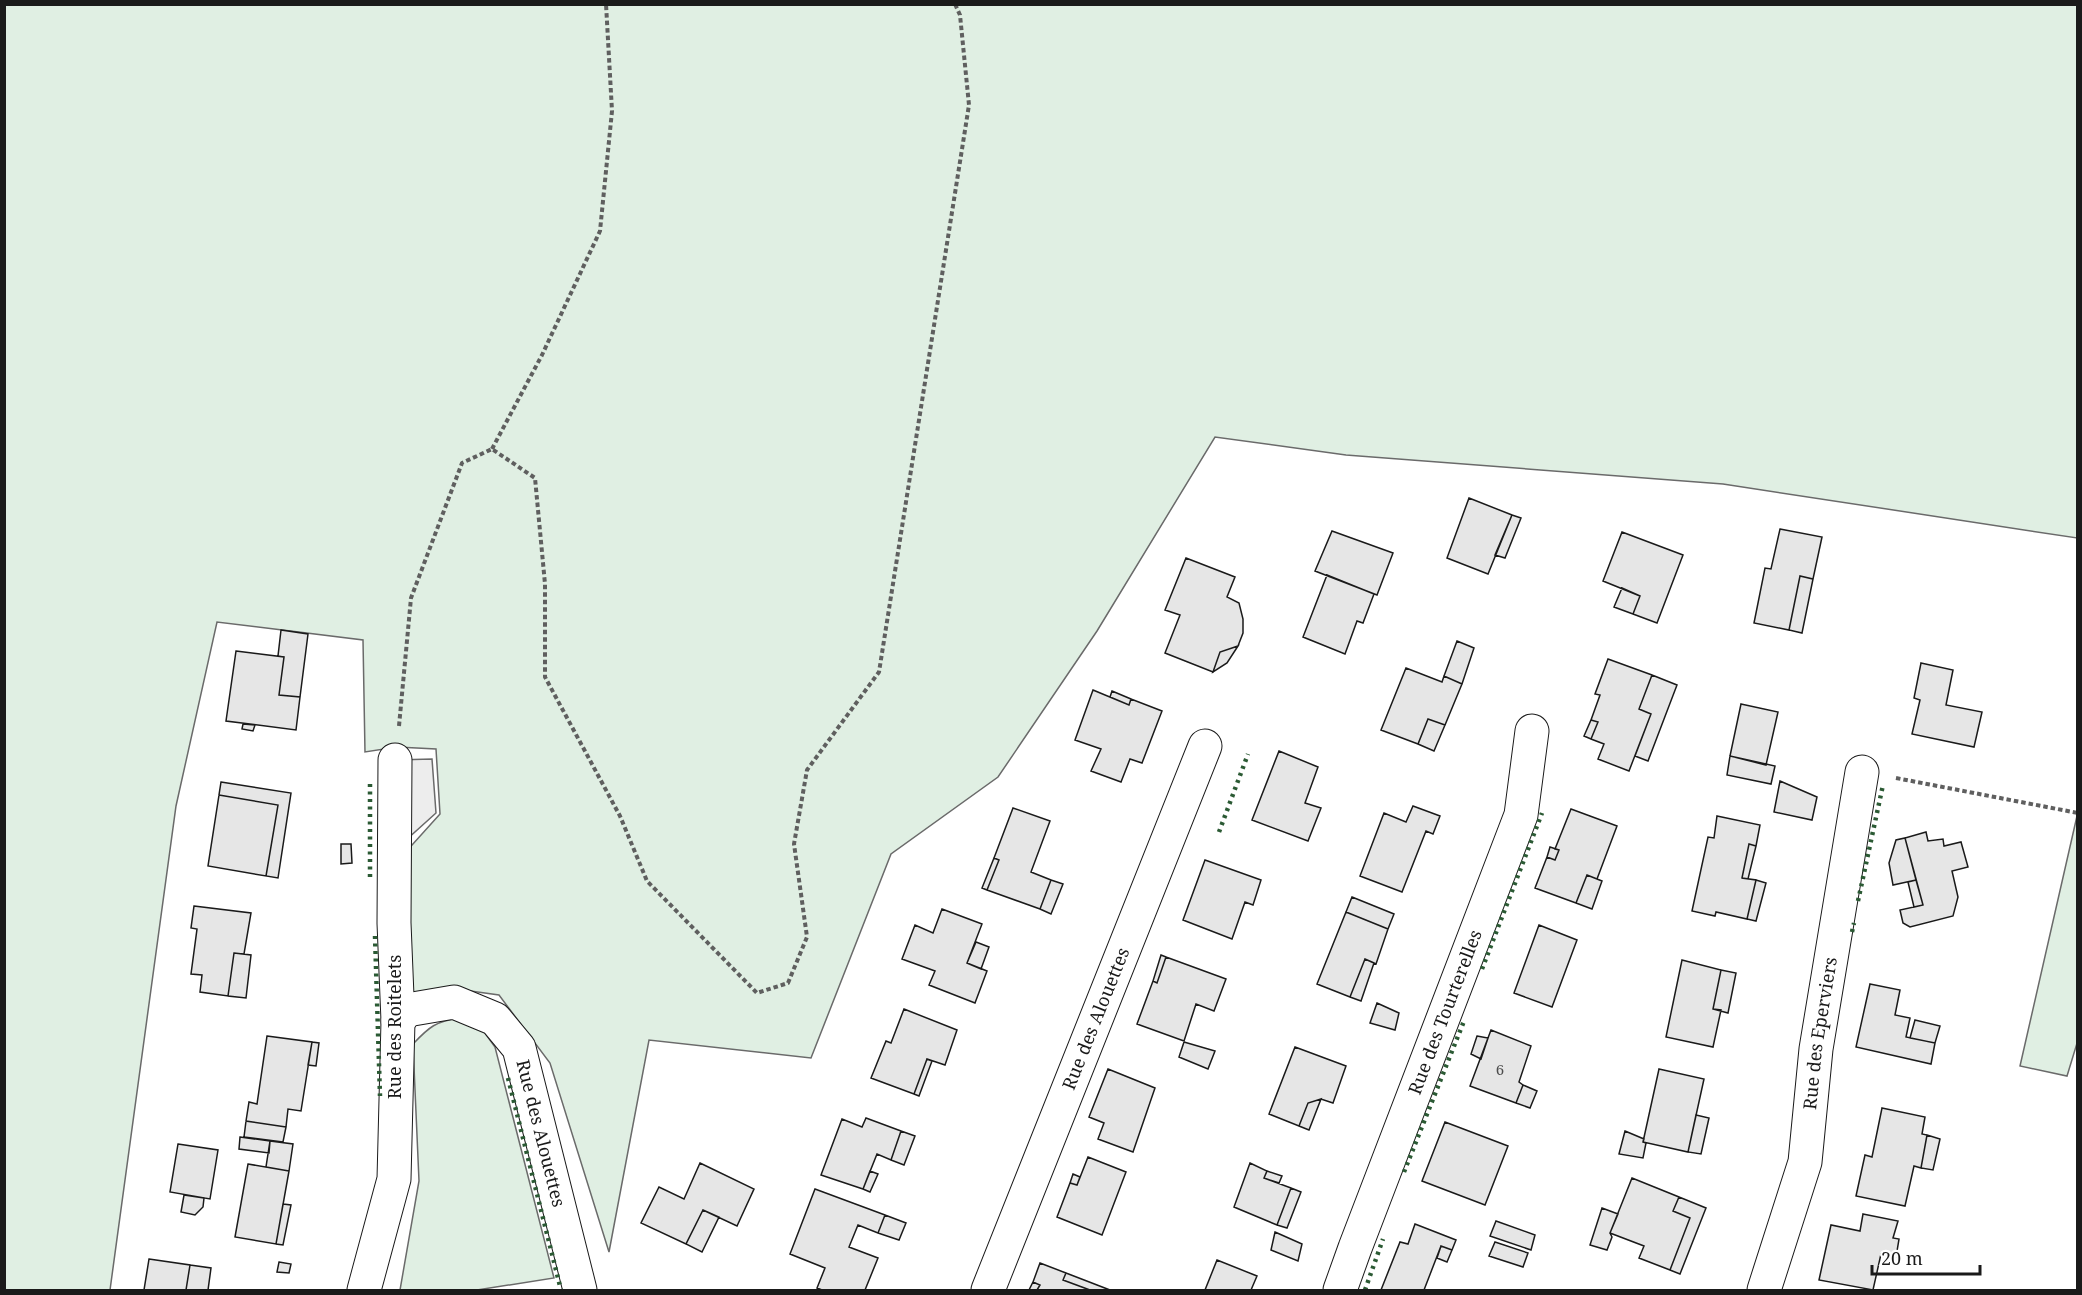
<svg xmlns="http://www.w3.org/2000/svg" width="2082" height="1295" font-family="'Noto Serif',serif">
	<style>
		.green { fill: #e0efe3; stroke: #6a6a6a; stroke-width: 1.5 }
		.parking { fill: #ededed; stroke: #6a6a6a; stroke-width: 1.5 }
		.building { fill: #e6e6e6; stroke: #1a1a1a; stroke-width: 1.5 }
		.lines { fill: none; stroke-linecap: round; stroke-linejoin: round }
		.minor-casing { stroke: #1a1a1a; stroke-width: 35 }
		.path { stroke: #5f5f5f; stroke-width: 4; stroke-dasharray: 4.5 3; stroke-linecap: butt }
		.minor { stroke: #fff; stroke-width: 33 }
		.hedge { stroke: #2b5a34; stroke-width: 4.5; stroke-dasharray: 3 4.5; stroke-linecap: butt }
		.labels { text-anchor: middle; stroke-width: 4.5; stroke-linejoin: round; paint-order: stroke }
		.number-label { font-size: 15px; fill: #4d4d4d }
		.street-label { font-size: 18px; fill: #1a1a1a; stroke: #fff }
	</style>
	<rect width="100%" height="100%" fill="#fff"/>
	<path class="green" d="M5,5H2077V538L1723,484L1346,455L1215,437L1097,631L998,777L891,854L811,1058L649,1040L609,1252L550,1063L499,995L449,988L418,996L407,987L403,855L440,814L436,749L397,747L365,752L363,640L217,622L176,806L110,1290H5Z
		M2077,816L2078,1040L2067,1076L2020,1066Z
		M460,1018L477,1022L495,1047L554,1278L477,1290H400L419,1181L413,1044C429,1027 436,1021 460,1018Z"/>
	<path class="parking" d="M432,759L436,813L396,849L395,760Z"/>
	<path class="building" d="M1469,498L1512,515L1488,574L1447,558Z
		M1512,515L1521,518L1505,558L1495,555Z
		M1780,529L1822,537L1813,579L1800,576L1789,630L1754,623L1765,568L1771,569Z
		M1332,531L1393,553L1377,595L1315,571Z
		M1622,532L1683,555L1657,623L1633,614L1640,596L1603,581Z
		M1186,558L1235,577L1227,597L1239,603L1243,619V633L1238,646L1220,652L1213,672L1165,653L1180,615L1165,610Z
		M1327,575L1374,594L1363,623L1357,621L1345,654L1303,637Z
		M1800,576L1813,579L1802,633L1789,630Z
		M1622,588L1640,596L1633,614L1614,607Z
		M281,630L308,634L300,697L279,695L284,657L278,656Z
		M1457,641L1474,648L1462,684L1444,676Z
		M1238,646L1227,663L1213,672L1220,652Z
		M236,651L284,657L279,695L300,697L296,730L226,721Z
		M1608,659L1652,675L1639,709L1651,714L1629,771L1598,759L1604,744L1591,739L1598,722L1591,720L1600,695L1595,694Z
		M1921,663L1953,670L1946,705L1982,712L1974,747L1912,734L1920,700L1914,698Z
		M1406,668L1442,682L1444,676L1462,684L1445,725L1428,719L1418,744L1381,730Z
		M1652,675L1677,685L1648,761L1635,756L1651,714L1639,709Z
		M1093,690L1129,705L1131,699L1162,711L1142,763L1130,759L1121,782L1091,771L1101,749L1075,740Z
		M1112,691L1131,699L1129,705L1110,697Z
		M1741,704L1778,712L1766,765L1730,756Z
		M1428,719L1445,725L1434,751L1418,744Z
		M1591,720L1598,722L1591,739L1584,736Z
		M243,724L255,725L253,731L242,729Z
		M1279,751L1318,767L1305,803L1321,808L1308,841L1252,820Z
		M1730,756L1775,766L1771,784L1727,775Z
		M1780,781L1817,797L1812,820L1774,812Z
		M221,782L291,793L278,878L266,876L278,805L219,795Z
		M219,795L278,805L266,876L208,866Z
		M1413,806L1440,816L1433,834L1426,831L1402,892L1360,876L1384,813L1406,822Z
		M1013,808L1050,821L1031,872L1051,880L1040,909L987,890L999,860L994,858Z
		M1571,809L1617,826L1597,879L1587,875L1576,903L1535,888L1547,857L1555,860L1559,850L1555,849Z
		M1717,816L1760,825L1756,846L1749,844L1742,878L1756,880L1747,919L1716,912L1715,916L1692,911L1708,837L1714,838Z
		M1926,832L1928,841L1943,839L1944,846L1961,842L1968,867L1952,871L1958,897L1953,916L1910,927L1903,923L1900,910L1923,905L1905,838Z
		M1905,838L1916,880L1893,885L1889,863L1896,840Z
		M341,844H351L352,863L341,864Z
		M1749,844L1756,846L1748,879L1742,878Z
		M1550,847L1559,850L1555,860L1547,857Z
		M994,858L999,860L987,890L982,888Z
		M1205,860L1261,880L1253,905L1245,902L1232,939L1183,920Z
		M1587,875L1602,881L1592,909L1576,903Z
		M1051,880L1063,884L1051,914L1040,909Z
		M1756,880L1766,883L1756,921L1747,919Z
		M1916,880L1923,905L1914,907L1908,882Z
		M1352,897L1394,914L1388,929L1346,912Z
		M194,906L251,913L244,954L234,953L228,996L200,992L202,975L191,974L197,929L191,928Z
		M942,909L982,924L967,963L987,971L975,1003L929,985L935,971L902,959L915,925L933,933Z
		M1346,912L1388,929L1376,964L1365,959L1350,997L1317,984Z
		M1539,925L1577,940L1552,1007L1514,993Z
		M976,942L989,947L981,969L967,963Z
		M234,953L251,955L246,998L228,996Z
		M1161,955L1166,957L1157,983L1153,981Z
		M1166,957L1226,979L1214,1011L1196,1004L1184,1041L1137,1024L1153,981L1157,983Z
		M1365,959L1374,963L1361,1001L1350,997Z
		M1682,960L1721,970L1713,1009L1721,1010L1713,1047L1666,1037Z
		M1721,970L1736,973L1728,1013L1713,1009Z
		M1870,984L1900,990L1895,1015L1910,1018L1906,1037L1935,1043L1931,1064L1856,1047Z
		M1377,1003L1399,1013L1395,1030L1370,1023Z
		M904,1009L957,1030L945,1065L927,1059L914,1094L871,1078L886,1041L891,1043Z
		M1915,1020L1940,1026L1935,1043L1910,1038Z
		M1491,1030L1531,1046L1519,1082L1523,1085L1516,1103L1470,1086Z
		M267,1036L312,1042L301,1111L288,1109L286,1127L246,1121L249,1102L257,1104Z
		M1477,1036L1488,1038L1481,1059L1471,1054Z
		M312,1042L319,1043L316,1066L308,1065Z
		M1184,1042L1215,1051L1208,1069L1179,1057Z
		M1295,1047L1346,1066L1333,1103L1321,1099L1308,1103L1299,1126L1269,1114Z
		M927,1059L932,1061L919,1096L914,1094Z
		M1108,1069L1155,1088L1133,1152L1098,1139L1104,1123L1089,1117Z
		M1659,1069L1704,1079L1688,1152L1643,1142Z
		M1523,1085L1537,1091L1530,1108L1516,1103Z
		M1321,1099L1309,1130L1299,1126L1308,1103Z
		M1882,1108L1925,1117L1922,1134L1927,1135L1921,1168L1914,1166L1905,1206L1856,1196L1865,1155L1872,1157Z
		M1696,1115L1709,1118L1701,1154L1688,1152Z
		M866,1118L901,1131L891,1160L877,1154L863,1189L821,1175L842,1119L862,1127Z
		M246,1121L286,1127L283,1142L244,1137Z
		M1445,1122L1508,1146L1485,1205L1422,1181Z
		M901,1131L915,1136L904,1165L891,1160Z
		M1625,1131L1644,1139L1643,1142L1646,1143L1643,1158L1619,1154Z
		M1927,1135L1940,1139L1933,1170L1921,1168Z
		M240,1137L270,1141L269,1153L239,1149Z
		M270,1141L293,1144L289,1171L266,1167Z
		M178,1144L218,1150L210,1199L170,1192Z
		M1088,1157L1126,1172L1102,1235L1057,1217L1070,1183L1077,1185Z
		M700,1163L754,1189L737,1226L703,1210L686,1244L641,1223L659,1187L684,1199Z
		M1250,1163L1267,1171L1264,1178L1291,1188L1277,1225L1234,1207Z
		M248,1164L289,1171L276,1244L235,1237Z
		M870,1171L878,1174L870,1192L863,1189Z
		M1267,1171L1282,1176L1279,1183L1264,1178Z
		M1073,1174L1080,1177L1077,1185L1070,1183Z
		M1632,1178L1679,1197L1673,1211L1690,1218L1670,1270L1639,1258L1644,1246L1610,1233Z
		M1291,1188L1301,1192L1287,1228L1277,1225Z
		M815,1189L885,1215L878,1233L858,1225L849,1247L878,1258L865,1290H822L817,1288L825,1268L790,1254Z
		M184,1195L204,1198L203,1207L195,1215L181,1212Z
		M1679,1197L1706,1208L1680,1274L1670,1270L1690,1218L1673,1211Z
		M283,1204L291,1205L283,1245L276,1244Z
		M1602,1208L1618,1214L1610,1233L1612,1237L1607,1250L1590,1245Z
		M703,1210L719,1217L702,1252L686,1244Z
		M1863,1214L1898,1221L1893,1238L1899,1239L1896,1257L1881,1254L1873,1290L1819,1280L1831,1225L1860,1231Z
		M885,1215L906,1223L899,1240L878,1233Z
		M1496,1221L1535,1235L1531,1250L1490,1236Z
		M1415,1224L1456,1240L1452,1250L1441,1246L1424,1290H1381L1400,1242L1408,1244Z
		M1275,1232L1302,1244L1298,1261L1271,1250Z
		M1495,1242L1528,1253L1523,1267L1489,1256Z
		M1441,1246L1452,1250L1447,1262L1437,1258Z
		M149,1259L190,1265L186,1290H144Z
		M1217,1260L1257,1276L1251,1290H1205Z
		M279,1262L291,1264L289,1273L277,1272Z
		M1040,1263L1066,1273L1063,1280L1090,1290H1037L1040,1285L1033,1282Z
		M190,1265L211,1268L208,1290H186Z
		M1066,1273L1110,1290H1090L1063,1280Z
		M1033,1282L1040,1285L1037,1290H1029Z"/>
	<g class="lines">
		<g class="minor-casing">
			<g id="minor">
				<path id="s1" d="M398,1021L407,1010L454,1002L495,1019L519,1048L580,1290"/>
				<path d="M364,1290L394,1179L398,1021L394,923L395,760"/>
				<path id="s2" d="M988,1290L1205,746"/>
				<path id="s3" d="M1340,1290L1355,1248L1521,815L1532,731"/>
				<path id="s4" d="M1764,1290L1805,1162L1816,1049L1862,772"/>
			</g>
		</g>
		<path class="path" d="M492,449L542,355L600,231L612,111L606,4
			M399,726L411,598L462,463L492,449L535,478L545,584V677L620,816L647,881L757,993L788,983L807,937L794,844L807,770L879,672L969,105L960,15L955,4
			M1896,778L2078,813"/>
		<use href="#minor" class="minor"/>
		<path class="hedge" d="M1219,832L1248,754
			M370,877V784
			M1858,901L1883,785
			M1852,932L1854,923
			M375,936L380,1096
			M1482,969L1542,813
			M508,1078L561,1290
			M1404,1172L1464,1021
			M1365,1290L1383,1239"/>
	</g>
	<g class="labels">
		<g class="number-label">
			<text x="1500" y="1075">6</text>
		</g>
		<g class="street-label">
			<text dy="6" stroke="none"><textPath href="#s3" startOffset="297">Rue des Tourterelles</textPath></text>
			<text dy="6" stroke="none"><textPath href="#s2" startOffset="292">Rue des Alouettes</textPath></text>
			<text transform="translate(395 1027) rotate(-90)" y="6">Rue des Roitelets</text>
			<text dy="6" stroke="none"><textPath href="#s4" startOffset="264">Rue des Eperviers</textPath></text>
			<text dy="6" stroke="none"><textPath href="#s1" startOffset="232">Rue des Alouettes</textPath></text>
		</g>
	</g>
	<rect width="2082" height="1295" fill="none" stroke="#1a1a1a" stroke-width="12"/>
	<path d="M1872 1265v9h108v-9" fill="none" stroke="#1a1a1a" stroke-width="3"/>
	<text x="1881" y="1265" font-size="18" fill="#1a1a1a" stroke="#ffffff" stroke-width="4.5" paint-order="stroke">20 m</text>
</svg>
